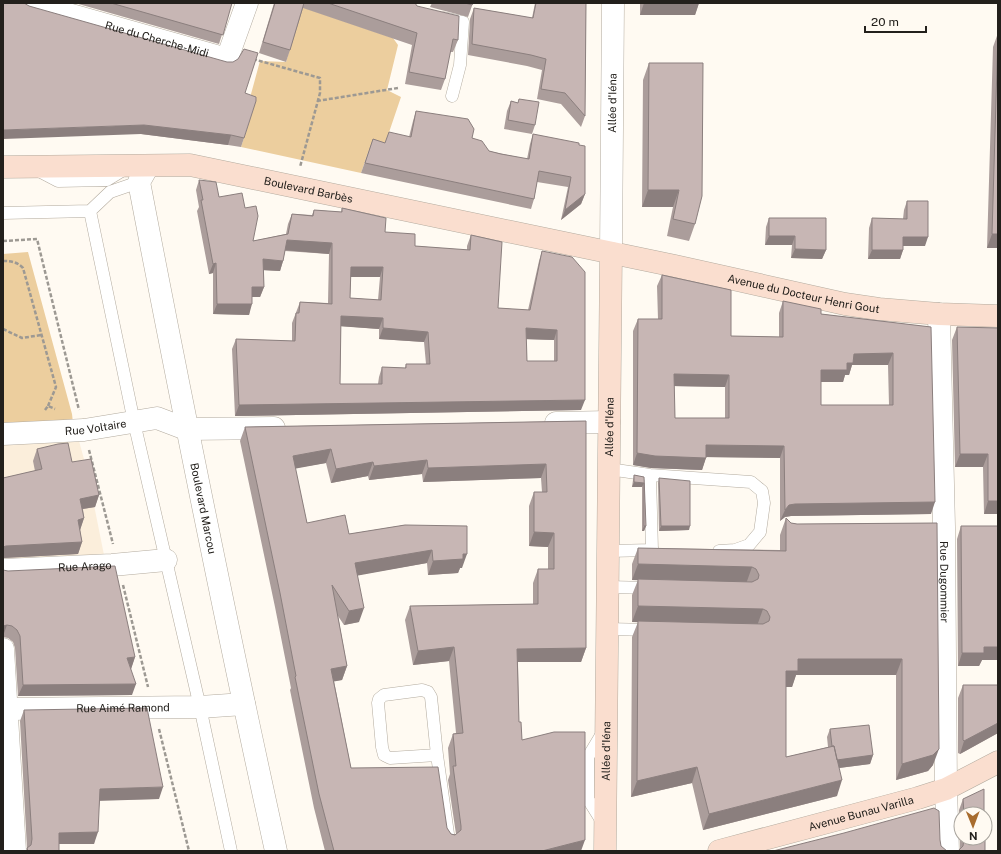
<svg xmlns="http://www.w3.org/2000/svg" width="1001" height="854" font-family="'Public Sans',sans-serif">
	<style>
		.built { fill: #fbeedb }
		.green { fill: #ecce9e }
		.lines { fill: none; stroke-linecap: round; stroke-linejoin: round }
		.lane-casing { stroke: #b3ab9f; stroke-width: 13 }
		.street-casing { stroke: #b3ab9f; stroke-width: 23 }
		.secondary-casing { stroke: #b3ab9f; stroke-width: 23 }
		.path { stroke: #9d9993; stroke-width: 2.5; stroke-dasharray: 4 2; stroke-linecap: butt }
		.lane { stroke: #fff; stroke-width: 12 }
		.street { stroke: #fff; stroke-width: 22 }
		.secondary { stroke: #fadecf; stroke-width: 22 }
		.wall { fill: #ab9d9b; fill-rule: evenodd }
		.shaded-wall { fill: #8b7f7e }
		.building { fill: #c7b6b4; stroke: #8b7f7e; fill-rule: evenodd }
		.labels { text-anchor: middle; stroke-width: 4; stroke-linejoin: round; paint-order: stroke }
		.street-label { font-size: 11px; fill: #23201c; stroke: #fffaf2 }
	</style>
	<rect width="100%" height="100%" fill="#fffaf2"/>
	<path class="built" d="M47,441H79L87,470L104,555L8,561L6,535L3,520V445Z"/>
	<path class="green" d="M302,7L393,38L398,45L387,90L401,97L382,153L369,150L361,173L241,147L253,110L248,105L260,61L286,62Z
		M28,252L72,414L73,423L3,424V254Z"/>
	<g class="lines">
		<g class="lane-casing">
			<path id="lane" d="M444,18L463,22L460,65L452,96
				M37,170L58,181L107,180L125,169
				M90,211L134,422L200,707L231,851
				M3,213L90,211L110,192L139,182
				M609,469L650,475L751,482L762,491L764,503L760,532L749,545L735,550L719,551
				M650,475L652,550
				M608,551L653,550
				M608,587L651,588
				M607,629L651,630
				M437,755L390,758L384,755L382,747L378,703L379,699L384,695L422,690L428,692L431,697L437,755L449,841
				M603,823L588,799V757L603,732"/>
		</g>
		<g class="street-casing">
			<g id="street">
				<path id="s1" d="M29,3L227,59L247,3"/>
				<path id="s2" d="M148,166L139,182C182,406 227,629 276,851"/>
				<path id="s3" d="M611,253L613,3"/>
				<path id="s4" d="M939,314L944,527L946,789L948,851"/>
				<path d="M556,423L609,422"/>
				<path id="s5" d="M3,434L84,430L157,418L186,429L274,428"/>
				<path id="s6" d="M3,570L112,565L166,560"/>
				<path d="M3,649L15,851"/>
				<path id="s7" d="M3,709L200,707L244,704"/>
			</g>
		</g>
		<g class="secondary-casing">
			<g id="secondary">
				<path id="s8" d="M3,167L190,165L675,266L845,304L879,309L939,314L998,316"/>
				<path id="s9" d="M605,851L611,253"/>
				<path id="s10" d="M719,851L918,798L946,789L998,762"/>
			</g>
		</g>
		<path class="path" d="M253,59L320,78V93L300,167
			M317,101L398,88
			M3,241L37,239L79,410
			M3,261C12,261 17,262 23,268L56,387L48,406
			M3,329L22,338L41,335
			M45,410L48,406L55,409
			M89,450L113,544
			M123,585L148,687
			M159,729L189,851"/>
		<use href="#lane" class="lane"/>
		<use href="#street" class="street"/>
		<use href="#secondary" class="secondary"/>
	</g>
	<path class="wall" d="M75,3H232L219,44Z
		M274,3H415L417,6L458,40L453,52H450L445,79L441,90L405,84L412,45L303,8L290,50L286,62L259,53Z
		M432,3H473L468,17L430,7Z
		M535,3H586L585,116L581,127L561,104L537,99L542,70L527,66L468,55L470,19L474,8L532,18Z
		M640,3H699L695,15H640Z
		M29,6L245,93L244,138L241,147L228,145L141,134Z
		M998,33V248H987L993,47Z
		M649,63L695,224L689,241L667,236L673,207H642L643,80Z
		M511,101L518,103L535,125L532,134L504,129L507,111Z
		M416,111L472,138L489,151L527,159L530,144L533,134L579,145L585,194L581,204L561,220L568,187L537,182L534,199L531,209L361,173L373,139L385,143L409,137L413,121Z
		M199,180L219,197L245,208L253,241L286,234L288,224L292,214L312,215L314,210L341,212L342,208L385,232L415,246L467,250V246L471,235L498,308L528,310L539,261L542,251L581,410L235,416L232,349L236,339L292,341V323L300,302L328,303L329,254L285,251L283,261L280,271L264,270V287L260,297H252L249,315L213,314V273L209,274L197,211L199,207L196,190ZM351,277H380L378,300L350,298ZM341,326L379,329V339L424,342L426,364H406L405,368L382,367L379,377L378,384H340ZM526,339L554,340V361H527Z
		M907,201L925,246H903V250L900,259H868L869,228L872,218L903,219L904,210Z
		M769,218L826,250L822,259L791,258L792,245H765L766,227Z
		M662,275L731,336L779,337V313L783,301L821,314L931,327V514L791,516L785,517L780,521V458L706,457L702,470L651,468L633,465V331L638,319H658L657,286ZM852,365H888L889,405H821V382H843L845,375H849ZM674,386L725,387V418H675Z
		M957,327L998,328V514H984L983,467H955L952,340Z
		M586,421V648L581,662H518L519,722L522,740L581,851H325L314,808L290,690L291,688L275,607L240,441L245,427ZM326,463L331,483L368,476L369,480L422,474L423,482L541,478L542,492H534L529,506V546L548,547V569H538L533,583V604L410,606L405,620L413,665L449,661L456,733L453,734L448,748L450,774L448,780L456,834H451L447,828L351,768L334,681L342,680L347,666L338,616L344,625L359,622L357,575L427,563L428,575L458,573L460,568H462L405,525L349,534L307,523L295,468Z
		M37,449L72,462L99,495L95,507L83,509L84,518L80,530L82,542L78,554L3,558V478L35,471L33,461Z
		M634,475L644,477L646,526L644,531H642V487H632L633,480Z
		M659,478L689,530L659,531L658,483Z
		M786,518L791,523L797,524L937,523L933,765L928,771L896,780V675H796L792,687H786V757L828,747L827,737L830,729L873,755L870,764L839,768L837,796L703,830L692,783L631,797L632,637L638,622H632V595L638,580H632V564L638,548L780,550V535Z
		M961,526H998V660H982L979,666H958L957,539Z
		M3,570L135,657L131,669L132,695L18,696L15,648L13,642L8,638L3,637Z
		M963,685H998V733L960,754L958,753V698Z
		M24,710L159,799L100,800L94,844H59V851H26L27,848L20,721Z
		M963,799L984,814H961V838H985L958,851L960,848L959,810Z"/>
	<path class="shaded-wall" d="M644,3H699L695,15H640Z
		M144,125L231,135L228,145L141,134L3,139V130Z
		M648,190H679L673,207H642Z
		M585,194L581,204L561,220L565,210Z
		M992,234H998V248H987Z
		M769,236H795L792,245H765Z
		M903,237H928L925,246H899Z
		M287,240L332,243L329,254L283,250Z
		M795,249L826,250L822,259L791,258Z
		M872,250H903L900,259H868Z
		M263,259L283,261L280,271L260,270Z
		M216,263L213,273L209,274L213,264Z
		M351,267H383L380,277H347Z
		M252,287H264L260,297H248Z
		M217,304H252L249,315L213,314Z
		M341,316L383,318L379,329L337,326Z
		M383,328L428,332L424,342L379,339Z
		M526,328L557,330L554,340L522,339Z
		M893,353L888,365H852L849,375H845L843,382H817L821,370L847,363L854,354Z
		M674,374L729,375L725,387L670,386Z
		M585,400L581,410L235,416L239,405Z
		M706,445L784,446L780,458L702,457Z
		M331,449L326,463L288,470L293,456Z
		M637,453L706,458L702,470L651,468L633,465Z
		M960,454H988L983,467H955Z
		M427,460L422,474L369,480L374,466Z
		M373,462L368,476L331,483L336,469Z
		M546,464L541,478L423,482L428,468Z
		M634,482L644,483L642,487H632Z
		M99,495L95,507L76,510L80,499Z
		M988,501H998V514H984Z
		M935,502L931,514L791,516L785,517L780,521L785,510L789,505L795,504Z
		M84,518L80,530L73,532L78,520Z
		M644,526H646L644,531H642Z
		M661,526H690L689,530L659,531Z
		M534,532L554,533L548,547L529,546Z
		M82,542L78,554L3,558V547L6,546Z
		M432,550L427,563L350,577L355,563Z
		M463,554H467L462,568H460L458,573L428,575L433,561Z
		M638,564L752,567L746,584L632,580Z
		M638,606L763,609L757,626L632,622Z
		M364,608L359,622L344,625L349,611Z
		M7,625L3,636V626Z
		M454,647L449,661L413,665L418,651Z
		M984,647H998V660H982L979,666H958L962,653Z
		M586,648L581,662H512L517,649Z
		M135,657L131,669L127,658Z
		M798,659H902L896,675H796L792,687H780L786,671Z
		M347,666L342,680L326,683L331,669Z
		M136,684L132,695L18,696L23,685Z
		M998,723V733L960,754L964,741Z
		M939,749L933,765L928,771L896,780L902,764Z
		M873,755L870,764L831,769L834,760Z
		M697,767L692,783L631,797L637,781Z
		M842,780L837,796L703,830L709,814Z
		M163,787L159,799L96,801L100,789Z
		M98,832L94,844H55L59,833Z
		M585,840L581,851H542Z"/>
	<path class="building" d="M3,3H24L29,6L227,62H233L238,59L244,49L258,53L245,93L256,97V101L244,138L231,135L144,125L3,130Z
		M111,3H232L223,35Z
		M275,3H304L290,50L263,42Z
		M328,3H415L417,6L459,16L458,40L453,39L445,79L409,72L417,33Z
		M465,3H473L472,5Z
		M536,3H586L585,116L565,93L541,89L546,59L531,55L472,44L474,8L533,18Z
		M998,33V234H992Z
		M649,63H703L702,196L695,224L673,219L679,190H648Z
		M519,99L539,102L535,125L508,120L511,101L518,103Z
		M416,111L468,119L474,129L472,138L482,141L489,151L501,154L529,159L533,134L579,143V145L585,146V194L565,210L571,177L539,171L534,199L365,163L373,139L385,143L389,132L411,137Z
		M199,180L216,182L219,197L242,193L245,208L256,206L258,216L253,241L288,234L292,214L313,216L314,210L342,212V208L386,218L385,232L415,234V246L470,250L471,235L502,242L498,308L530,310L542,251L572,257L585,272V400L239,405L236,339L295,341L296,313H299L300,302L332,304V243L287,240L283,261L263,259L264,287H252V304H217L216,263L213,264L201,200H203ZM351,267H383L381,300L350,298ZM341,316L383,318V328L428,332L430,364H406V368L382,367V384H340ZM526,328L557,330V361H527Z
		M907,201H928V237H903V250H872V218L907,219Z
		M769,218H826V250L795,249V236H769Z
		M662,275L731,290V336L783,337V301L821,309V314L931,327L935,502L795,504L789,505L785,510L784,446L706,445V458L655,456L637,453L638,319H662ZM893,353V405H821V370H847V363H853L854,354ZM674,374L729,375V418H675Z
		M957,327L998,328V501H988V454H960Z
		M586,421V648L517,649L519,722H521L522,740L554,732H585V840L542,851H334L319,794L295,677L296,676L280,593L245,427ZM331,449L336,469L373,462L374,466L427,460L428,468L546,464L547,492H534V532L554,533V569H538V604L410,606L418,651L454,647L463,733L453,734L456,766H453L461,826V830L455,835L451,834L447,828L438,767L351,768L331,669L347,666L332,585L349,611L364,608L355,563L432,550L433,561L463,559V554H467V526L405,525L349,534L345,515L307,523L293,456Z
		M68,443L72,462L91,459L99,495L80,499L84,518L78,520L82,542L6,546L3,547V478L42,469L37,449L58,444Z
		M634,475L644,477L646,526H644V483L634,482Z
		M659,478L690,481V526H661Z
		M786,518L791,523L797,524L937,523L939,749L933,755L902,764V659H798V671H786V757L834,746L842,780L709,814L697,767L637,781L638,621L763,624L769,621L770,617L767,611L763,609L638,606V579L752,582L758,579L759,575L756,569L752,567L638,564V548L786,551Z
		M961,526H998V647H984V653H962Z
		M115,566L135,657L127,658L136,684L23,685L20,636L17,630L12,626L7,625L3,626V570L8,571Z
		M963,685H998V723L964,741L963,740Z
		M147,708L163,787L100,789L98,832L59,833V851H28L27,848L31,845L32,839L24,710Z
		M869,725L873,755L837,760L834,746H832L830,729Z
		M984,789V814H964L963,799Z
		M934,808L939,811L940,840L941,846L947,851H773L844,833Z
		M964,838H985V851H957H958L963,846Z"/>
	<g class="labels">
		<g class="street-label">
			<text dy="4" stroke="none"><textPath href="#s1" startOffset="133">Rue du Cherche-Midi</textPath></text>
			<text dy="4" stroke="none"><textPath href="#s3" startOffset="150">Allée d'Iéna</textPath></text>
			<text dy="4" stroke="none"><textPath href="#s8" startOffset="308">Boulevard Barbès</textPath></text>
			<text dy="4" stroke="none"><textPath href="#s8" startOffset="814">Avenue du Docteur Henri Gout</textPath></text>
			<text dy="4" stroke="none"><textPath href="#s5" startOffset="93">Rue Voltaire</textPath></text>
			<text dy="4" stroke="none"><textPath href="#s9" startOffset="424">Allée d'Iéna</textPath></text>
			<text dy="4" stroke="none"><textPath href="#s2" startOffset="351">Boulevard Marcou</textPath></text>
			<text dy="4" stroke="none"><textPath href="#s6" startOffset="82">Rue Arago</textPath></text>
			<text dy="4" stroke="none"><textPath href="#s4" startOffset="268">Rue Dugommier</textPath></text>
			<text dy="4" stroke="none"><textPath href="#s7" startOffset="120">Rue Aimé Ramond</textPath></text>
			<text dy="4" stroke="none"><textPath href="#s9" startOffset="100">Allée d'Iéna</textPath></text>
			<text dy="4" stroke="none"><textPath href="#s10" startOffset="147">Avenue Bunau Varilla</textPath></text>
		</g>
	</g>
	<rect width="1001" height="854" fill="none" stroke="#23201c" stroke-width="8"/>
	<g transform="translate(973 826) rotate(179)"><circle r="19" fill="#fffaf2" stroke="#a7a39c"/>
	<path d="M0-3L7 15L0 10L-7 15Z" fill="#a86c2e"/>
	<text y="-6" font-size="11" font-weight="bold" text-anchor="middle" fill="#23201c">N</text>
	</g>
	<path d="M865 26v6h61v-6" fill="none" stroke="#23201c" stroke-width="2"/>
	<text x="871" y="26" font-size="12" fill="#23201c" stroke="#fffaf2" stroke-width="3" paint-order="stroke">20 m</text>
</svg>
